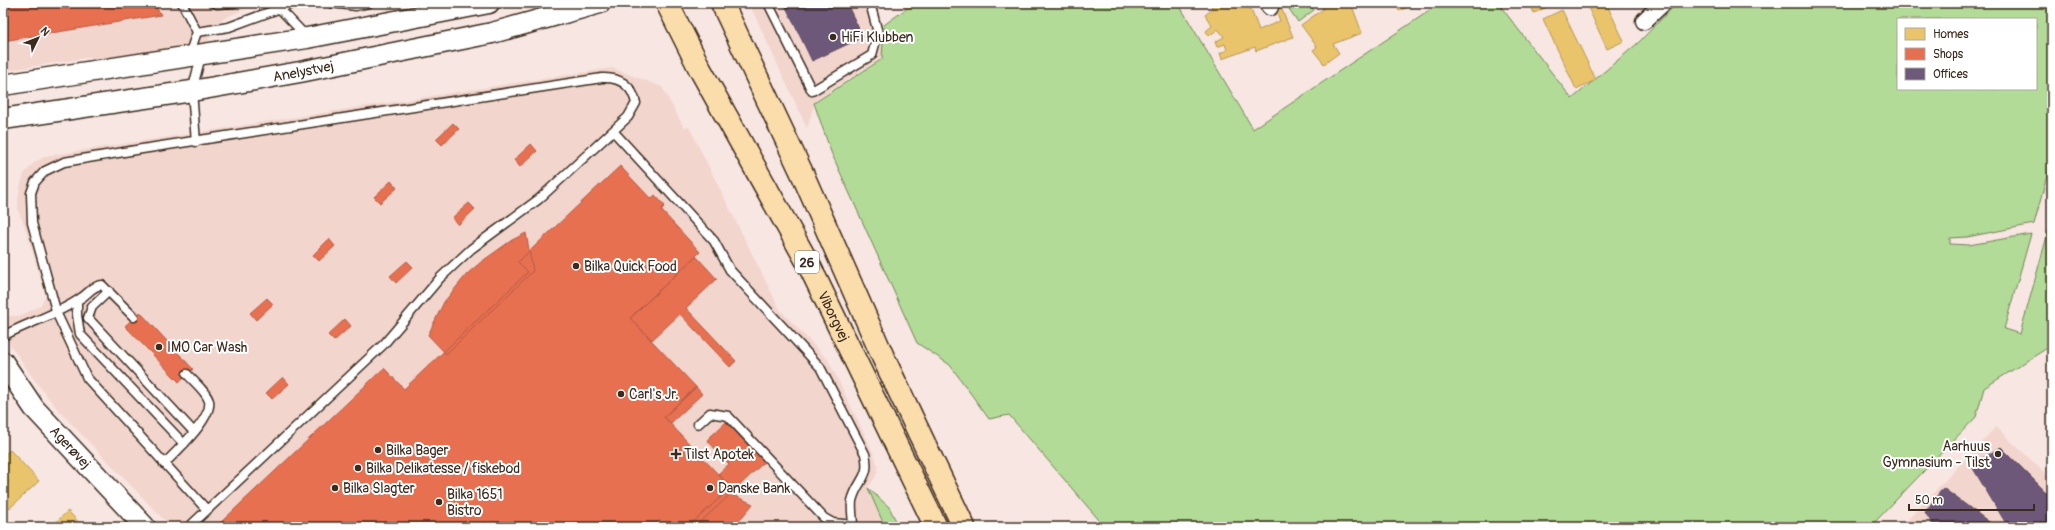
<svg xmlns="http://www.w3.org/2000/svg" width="2055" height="530" font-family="Pangolin,sans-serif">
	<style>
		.built { fill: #f2d5cd }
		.green { fill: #b2db97; stroke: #76825a; fill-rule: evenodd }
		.homes { fill: #e9c46a; stroke: #b59653 }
		.shops { fill: #e76f51; stroke: #b35a42 }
		.offices { fill: #6d597a; stroke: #5e4b5e }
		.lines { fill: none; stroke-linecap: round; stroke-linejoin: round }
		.service-casing { stroke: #3b2a1e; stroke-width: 11 }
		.minor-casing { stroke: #3b2a1e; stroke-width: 19 }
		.tertiary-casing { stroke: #3b2a1e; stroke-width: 23 }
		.primary-casing { stroke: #3b2a1e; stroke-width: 25 }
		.service { stroke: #fff; stroke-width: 8 }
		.minor { stroke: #fff; stroke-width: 16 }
		.tertiary { stroke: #fff; stroke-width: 20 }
		.primary { stroke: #fbddab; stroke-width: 22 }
		.poi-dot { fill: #3b2a1e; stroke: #fff; stroke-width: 1.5 }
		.labels { text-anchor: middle; stroke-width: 4; stroke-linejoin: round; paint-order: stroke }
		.shield { fill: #fff; stroke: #766a62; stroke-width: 1 }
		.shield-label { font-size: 13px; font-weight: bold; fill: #3b2a1e }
		.poi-label { font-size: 14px; fill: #3b2a1e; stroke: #fff; text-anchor: start }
		.street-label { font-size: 14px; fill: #3b2a1e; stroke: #fff }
	</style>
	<rect width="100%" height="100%" fill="#f7e6e2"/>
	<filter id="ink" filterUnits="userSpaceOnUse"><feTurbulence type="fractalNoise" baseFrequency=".025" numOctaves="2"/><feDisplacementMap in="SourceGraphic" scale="8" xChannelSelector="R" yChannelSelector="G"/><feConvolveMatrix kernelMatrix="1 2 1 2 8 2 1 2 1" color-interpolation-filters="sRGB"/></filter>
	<g filter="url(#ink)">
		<path class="built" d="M3,3H257L221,20L203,48L147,56L85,58L3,71Z
			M749,3H877L888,53L815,101L807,128Z
			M612,68L662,87L684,128L689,127L780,310L828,360L843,390L872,450L878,466L876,476L868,488L885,527H171L60,412L36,382L11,346L3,322V312L10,316H20L40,306L46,296L24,224L18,210V200L20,187L24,174L35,162L44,157L53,155Z
			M1996,427L2052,480V527H1901Z"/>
		<path class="green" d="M922,3H1178L1253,129L1441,3H1498L1572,99L1638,43L1677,3H2052V165H2050L2034,224L1967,237L1950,238V244L1969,245L2031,234L2004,329L2020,334L2052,218V345L1984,388L1976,417L1870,527H1105L1009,415L989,419L950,365L917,343L831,152L814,103L882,59L884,25L906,9ZM1898,19H2036V89H1898Z
			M1285,3H1309L1314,10L1298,22Z
			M868,488L889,507L899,527H885Z"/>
		<path class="homes" d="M904,3H922L906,9Z
			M1211,3H1218L1219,5L1222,3H1246L1252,12L1259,30L1280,21L1275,7L1280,5L1293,37L1256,51L1255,47L1222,59L1220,53L1227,50L1225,44L1217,47L1215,42L1224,37L1218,29L1209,36L1206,31L1212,26L1205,15L1213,9L1210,4Z
			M1330,3H1351L1362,33L1333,44L1339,53L1324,64L1313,50L1317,47L1301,25L1323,9L1322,7Z
			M1396,3H1409L1410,6L1399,11Z
			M1530,3H1554V4L1534,13Z
			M1586,3H1606L1624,41L1607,49Z
			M1562,10L1596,80L1576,89L1543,19Z
			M10,450L39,481L10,508L3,500V487L9,482L3,475V456Z
			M68,511L83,527H51Z"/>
		<path class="shops" d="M3,3H154L161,15L3,41Z
			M453,123L459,129L442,145L436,139Z
			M531,144L537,151L520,167L514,160Z
			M620,166L651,199L655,195L665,206L661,210L700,252L630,318L696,387L664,417L734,491L695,527H667L660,520L653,527H220L218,525L384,368L404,389L528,272L518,262Z
			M391,181L397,188L380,203L374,197Z
			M469,203L475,209L458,225L452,218Z
			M526,233L533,271L446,354L428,335L444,302L467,274L481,262L512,240Z
			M329,239L335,246L319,261L313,255Z
			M696,256L717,279L686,308L736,361L730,367L680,314L652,340L630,318Z
			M407,261L413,267L396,283L390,276Z
			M267,298L273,304L256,320L250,313Z
			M140,312L193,369L179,382L125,326Z
			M345,319L351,326L334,341L328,335Z
			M283,377L289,384L272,399L266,393Z
			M696,387L702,394L671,423L664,417Z
			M726,422L764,462L734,491L718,474L729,464L707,440Z
			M726,492L753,504L737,523L733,527H688Z"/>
		<path class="offices" d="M784,3H855L848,6L863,37L812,61Z
			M2001,447L2052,498V520L2045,527H2008L1971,465Z
			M1943,488L1996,527H1934L1925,512Z"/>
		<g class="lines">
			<g class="service-casing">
				<path id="service" d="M182,3L197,32L189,55
					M214,3L217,4L234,3
					M277,3L279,8L307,37
					M331,3L356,6L369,3
					M768,3L812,91L872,55L878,33L870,3
					M197,32L229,27L294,3
					M613,131L714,241L730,270L820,367L865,454C871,478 857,480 852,501C851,509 853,519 853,527
					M196,142L192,91L201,56
					M109,291L92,307L88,318L193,431
					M77,301V315L80,334L184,444
					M3,336C29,322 57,315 81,298C89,293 92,286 102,285L134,317
					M698,424L710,413L728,416L824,518L833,523L853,525
					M164,464C176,452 213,418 209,401C206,391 194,382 187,374
					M189,527L384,344L440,278L471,249L539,199L628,117L636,103C632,85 619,77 602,78L142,149L64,162L45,171L35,182L31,193L32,223L57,314L87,378L207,510"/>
			</g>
			<g class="minor-casing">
				<path id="minor" d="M1267,3L1270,7
					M1644,21L1663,3"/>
			</g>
			<g class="tertiary-casing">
				<g id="tertiary">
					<path d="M3,85L307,38L489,3"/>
					<path id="s1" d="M3,119L192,91L300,72L492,33L600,3"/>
					<path id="s2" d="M3,362L34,408L145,527"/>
				</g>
			</g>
			<g class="primary-casing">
				<g id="primary">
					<path id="s3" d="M667,3L700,69L808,263L936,527"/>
					<path d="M722,3L802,173L883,357L964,527"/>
				</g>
			</g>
			<use href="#service" class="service"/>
			<use href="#minor" class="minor"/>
			<use href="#tertiary" class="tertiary"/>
			<use href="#primary" class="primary"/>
		</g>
	</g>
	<g class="poi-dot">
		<circle cx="833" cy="37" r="4"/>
		<circle cx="576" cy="266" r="4"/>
		<circle cx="159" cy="347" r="4"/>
		<circle cx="621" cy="394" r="4"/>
		<circle cx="378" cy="450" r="4"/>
		<path d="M674 448h4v4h4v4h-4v4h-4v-4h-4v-4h4z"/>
		<circle cx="1998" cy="454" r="4"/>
		<circle cx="358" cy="468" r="4"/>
		<circle cx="335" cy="488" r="4"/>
		<circle cx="710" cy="488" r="4"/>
		<circle cx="439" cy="502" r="4"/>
	</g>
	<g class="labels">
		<rect class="shield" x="795" y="251" width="24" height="22" rx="3"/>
		<g class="shield-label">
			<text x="807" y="267">26</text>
		</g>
		<g class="poi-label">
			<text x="841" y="42">HiFi Klubben</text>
			<text x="584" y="271">Bilka Quick Food</text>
			<text x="167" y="352">IMO Car Wash</text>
			<text x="629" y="399">Carl's Jr.</text>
			<text x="1990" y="451" text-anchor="end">Aarhuus<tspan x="1990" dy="16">Gymnasium - Tilst</tspan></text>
			<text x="386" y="455">Bilka Bager</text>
			<text x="684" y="459">Tilst Apotek</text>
			<text x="366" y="473">Bilka Delikatesse / fiskebod</text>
			<text x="343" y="493">Bilka Slagter</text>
			<text x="718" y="493">Danske Bank</text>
			<text x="447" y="499">Bilka 1651<tspan x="447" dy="16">Bistro</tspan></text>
		</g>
		<g class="street-label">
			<text dy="5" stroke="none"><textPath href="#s1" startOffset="304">Anelystvej</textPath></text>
			<text dy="5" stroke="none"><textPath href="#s3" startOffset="355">Viborgvej</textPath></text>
			<text dy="5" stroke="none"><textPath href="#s2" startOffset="109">Agerøvej</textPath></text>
		</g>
	</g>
	<rect width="2055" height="530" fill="none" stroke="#fff" stroke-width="16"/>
	<rect x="8" y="8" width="2039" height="514" fill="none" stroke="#3b2a1e" stroke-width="1.5" filter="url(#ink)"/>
	<rect x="1897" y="18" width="140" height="72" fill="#ffffff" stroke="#b1aaa5"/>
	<rect x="1905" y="28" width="20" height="12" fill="#e9c46a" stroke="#b1aaa5"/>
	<text x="1933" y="38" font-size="12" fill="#3b2a1e">Homes</text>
	<rect x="1905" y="48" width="20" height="12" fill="#e76f51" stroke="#b1aaa5"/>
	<text x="1933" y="58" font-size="12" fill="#3b2a1e">Shops</text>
	<rect x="1905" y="68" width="20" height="12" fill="#6d597a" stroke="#b1aaa5"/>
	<text x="1933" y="78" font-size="12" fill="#3b2a1e">Offices</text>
	<g transform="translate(38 38) rotate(47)" stroke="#ffffff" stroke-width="3" paint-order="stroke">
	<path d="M0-3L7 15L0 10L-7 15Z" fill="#3b2a1e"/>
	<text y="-6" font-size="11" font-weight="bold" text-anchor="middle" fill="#3b2a1e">N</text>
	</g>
	<path d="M1909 504v6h125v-6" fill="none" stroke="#3b2a1e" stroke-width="2"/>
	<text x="1915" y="504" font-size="12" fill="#3b2a1e" stroke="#ffffff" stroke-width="3" paint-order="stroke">50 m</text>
</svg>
